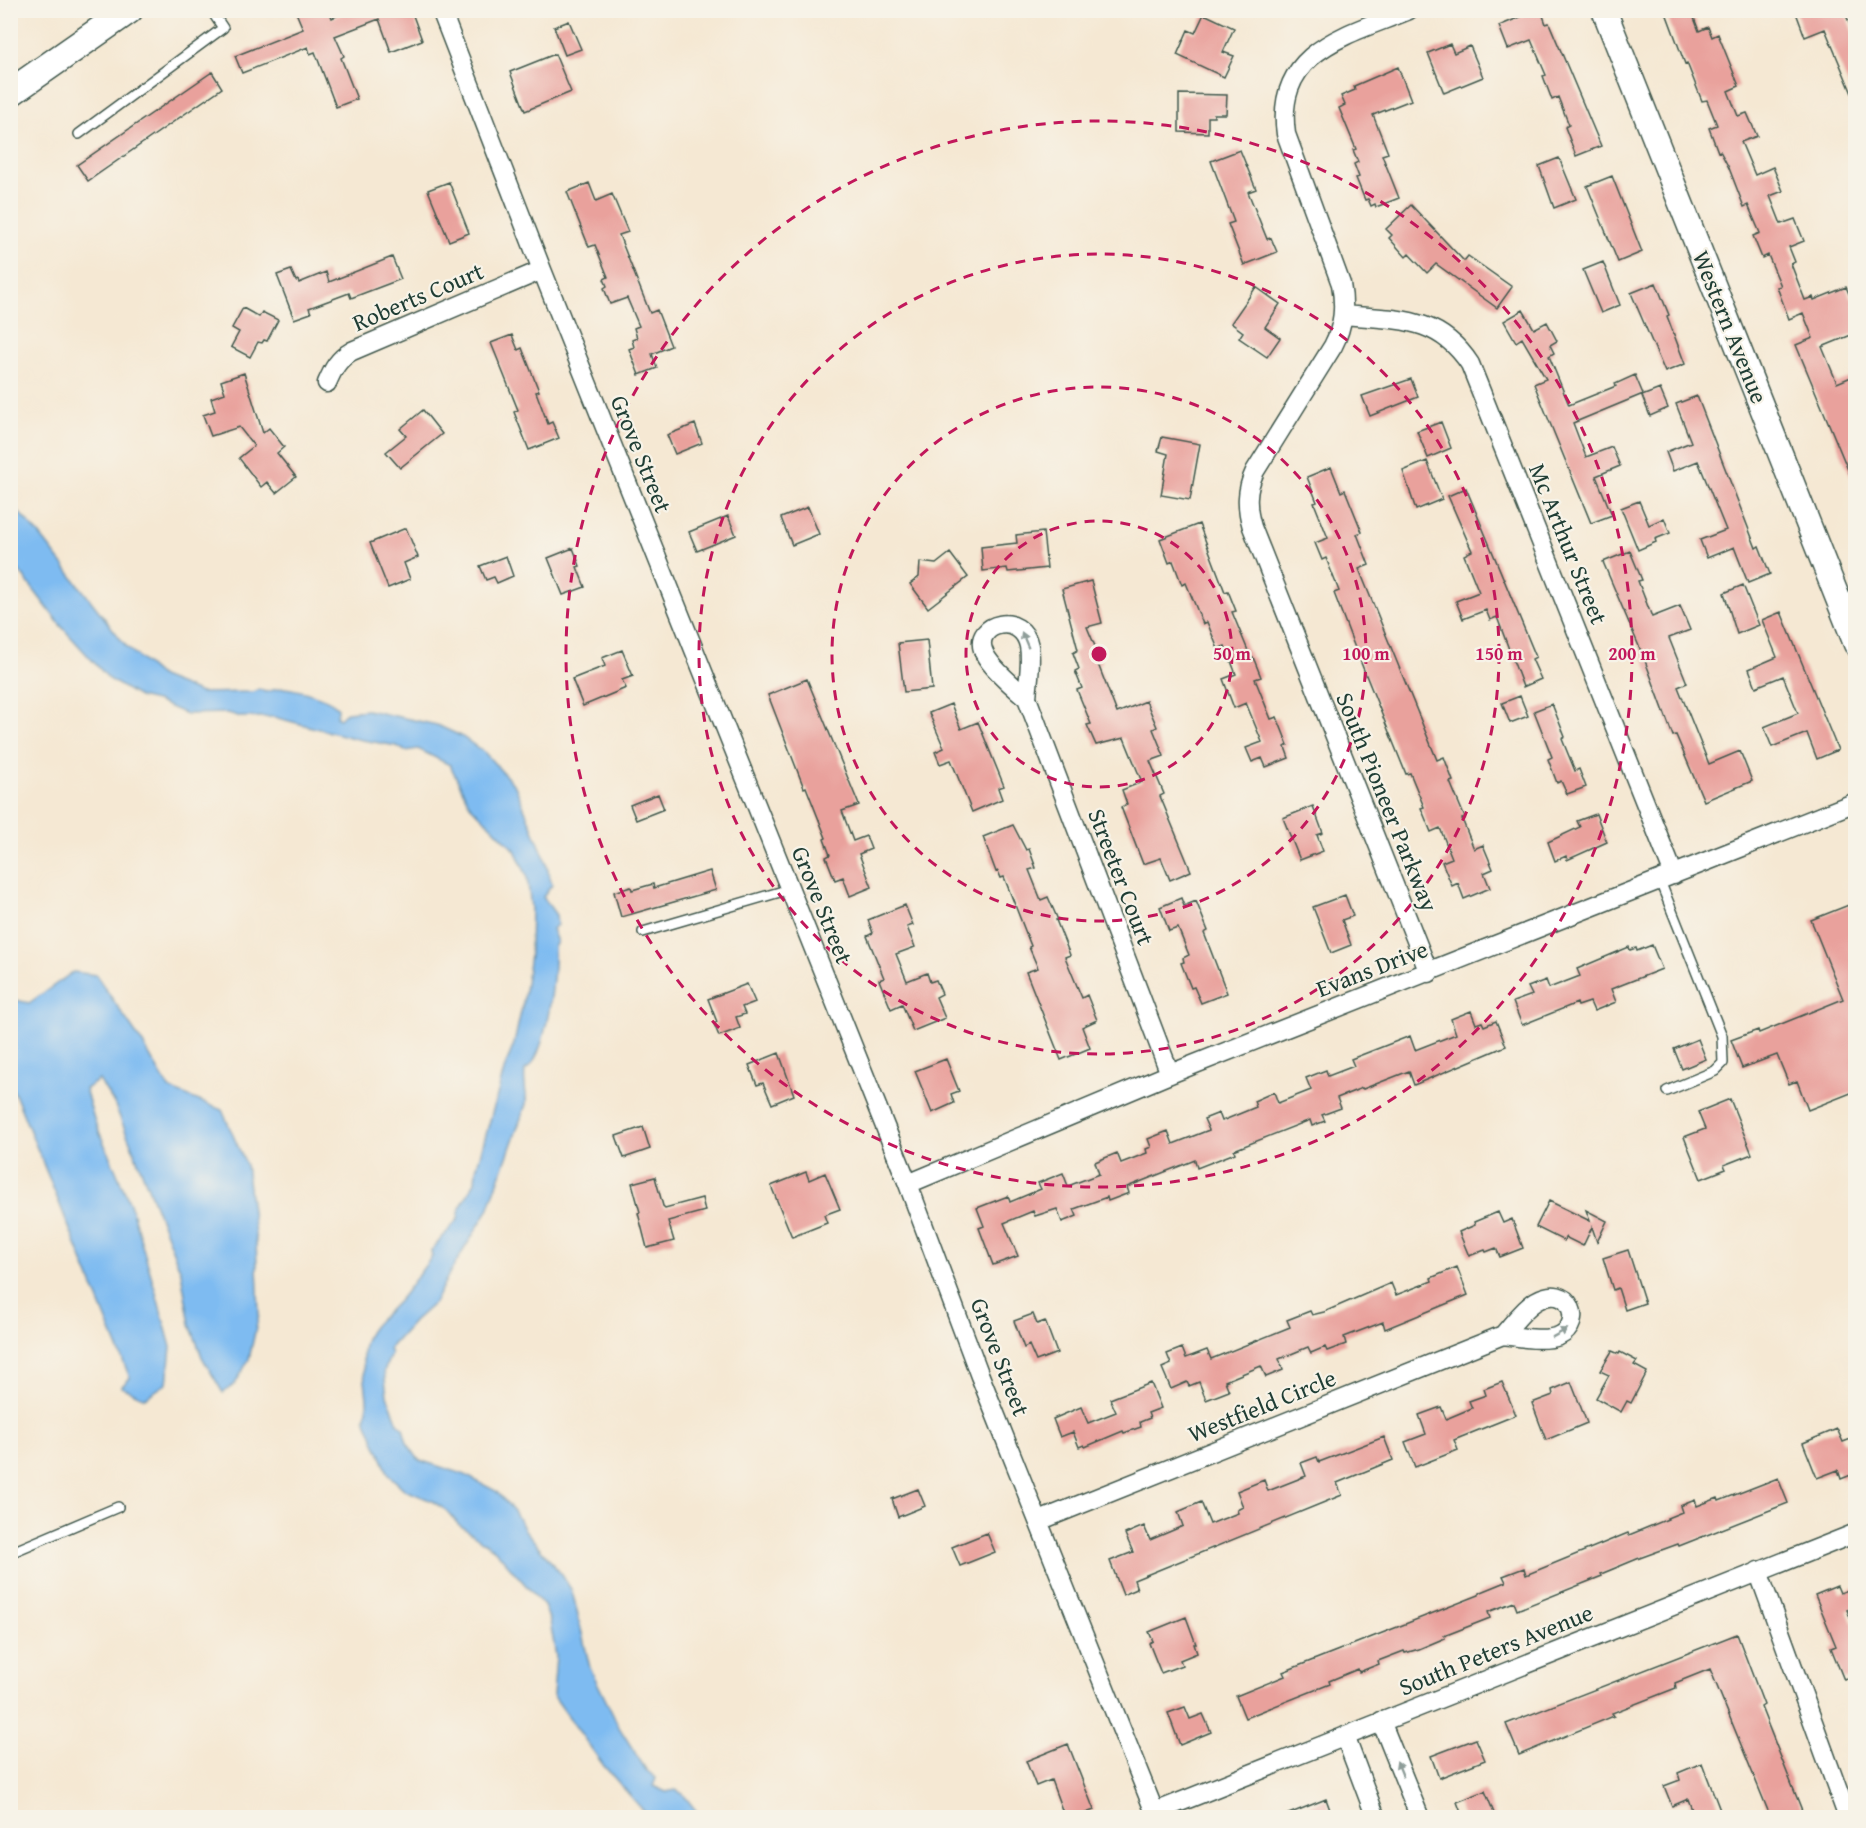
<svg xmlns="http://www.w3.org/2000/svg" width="1866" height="1828" font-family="'Gentium Book Plus',serif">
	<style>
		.water { fill: #7ebbf1; stroke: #4e7c92; stroke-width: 1.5 }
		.building { fill: #e9a19c }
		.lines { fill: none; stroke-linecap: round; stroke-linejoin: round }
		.service-casing { stroke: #3f574c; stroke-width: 12 }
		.minor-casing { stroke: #3f574c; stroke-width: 21 }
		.tertiary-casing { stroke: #3f574c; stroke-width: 27 }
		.secondary-casing { stroke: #3f574c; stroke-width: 30 }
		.service { stroke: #fff; stroke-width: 9 }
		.minor { stroke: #fff; stroke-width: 18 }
		.tertiary { stroke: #fff; stroke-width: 24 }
		.secondary { stroke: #fff; stroke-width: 27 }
		.oneway { fill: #8f9e9a }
		.ring { fill: none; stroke: #c2185b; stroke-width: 3; stroke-dasharray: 10 8 }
		.labels { text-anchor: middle; stroke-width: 4.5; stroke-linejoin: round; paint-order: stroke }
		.street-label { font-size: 24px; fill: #1f3d34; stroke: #f7f3e8 }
		.centre { fill: #c2185b; stroke: #f7f3e8; stroke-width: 3 }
		.ring-label { font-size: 18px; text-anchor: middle; font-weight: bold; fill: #c2185b; stroke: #f7f3e8; stroke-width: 4.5; stroke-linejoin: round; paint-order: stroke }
	</style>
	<rect width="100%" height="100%" fill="#f7f3e8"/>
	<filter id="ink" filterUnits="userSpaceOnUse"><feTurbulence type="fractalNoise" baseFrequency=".0167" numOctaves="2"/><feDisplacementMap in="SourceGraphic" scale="12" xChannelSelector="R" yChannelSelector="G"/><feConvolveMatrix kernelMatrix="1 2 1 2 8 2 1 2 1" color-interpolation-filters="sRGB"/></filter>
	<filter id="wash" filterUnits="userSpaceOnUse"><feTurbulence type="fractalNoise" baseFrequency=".008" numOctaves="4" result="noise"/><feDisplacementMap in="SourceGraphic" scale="24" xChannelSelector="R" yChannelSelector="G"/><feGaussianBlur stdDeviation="1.35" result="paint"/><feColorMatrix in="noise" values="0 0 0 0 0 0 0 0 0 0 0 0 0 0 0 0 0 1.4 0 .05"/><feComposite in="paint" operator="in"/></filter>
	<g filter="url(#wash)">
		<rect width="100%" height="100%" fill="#f5e8d3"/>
		<path class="water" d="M11,504L39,534L126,646L161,677L201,693L253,692L259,689L265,692C271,691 278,688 284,688C296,689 331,698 338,708L337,718L340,719L347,712L367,710L437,725L461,736L485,753L515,786L544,856L552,885L543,897L556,915L557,925L552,929L557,942L554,947C556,971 547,1059 525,1070C523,1082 527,1092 526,1104L488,1210L449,1274L434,1303L414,1321L389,1349L391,1354L384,1371L387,1395L398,1423L403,1428L407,1443L419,1460L463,1474L496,1491L514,1511L525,1530L561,1574L571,1589L574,1599L590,1668L620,1729L646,1770L656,1778L653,1786L666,1792L676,1790L683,1794L701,1817H649L604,1766L553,1695L556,1656L550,1621L544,1606L495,1550L458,1524L446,1510L432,1501L405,1490L389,1475L365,1419C372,1399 359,1367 364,1345C368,1325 389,1313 401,1298C412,1285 421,1270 432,1257L431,1251L458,1219L460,1208L475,1182L476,1170L505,1067L514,1044L524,998L530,954L531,908L527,876L515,850L470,805L450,765L418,749L405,751L397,746L357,739L274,717H241L228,713L186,714L156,701L139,697L109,679L61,626L11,560Z
			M73,972L96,975L143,1044L169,1089L222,1110L246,1165L256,1242L259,1314L249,1359L235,1384L223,1393L202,1357L190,1324L181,1272L133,1149L114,1103L99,1080L85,1089L95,1122L130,1204L153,1282L171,1347L167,1383L145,1398L121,1387L130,1378L11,1084V999L29,1003Z"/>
		<g id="blocks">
			<path class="building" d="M295,10H329L332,18L350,10H411L422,40L391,52L379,19L335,36L344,56L341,58L357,99L336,107L315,52L310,54L308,47L242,73L235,56L303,29Z
				M1537,10H1541L1546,24L1549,23L1601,146L1576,156L1565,127L1569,125L1558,97L1552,100L1543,76L1546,75L1531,40L1508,49L1499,26Z
				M1665,10H1691L1699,31L1708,27L1712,37L1718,34L1739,86L1728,91L1738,116L1747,113L1757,136L1741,142L1755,175L1773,167L1783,191L1770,196L1781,224L1795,219L1804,241L1789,247L1795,262L1791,264L1805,300L1813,297L1814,300L1846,287L1851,298L1856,296V333L1822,347L1837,383L1856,375V489L1796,345L1813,338L1803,313L1789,319L1777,287L1781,286L1768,255L1762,258L1753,236L1760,233L1748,205L1744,207L1729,168L1720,151L1718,152L1709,128L1717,125L1707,100L1702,101L1687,63L1685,64Z
				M1795,10H1844L1856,40V103L1825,29L1805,37Z
				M1204,14L1234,28L1223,52L1234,56L1224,77L1177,55L1188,30L1195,33Z
				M569,21L581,49L565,55L554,27Z
				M1450,44L1454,53L1470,46L1483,77L1444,93L1428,53Z
				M555,54L571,92L525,111L510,72Z
				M1398,67L1411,100L1373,115L1388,153L1382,155L1399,198L1376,207L1375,204L1371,206L1368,199L1365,200L1356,178L1359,177L1354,164L1358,162L1353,150L1356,149L1339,108L1345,105L1341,96L1355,90L1354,86Z
				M212,72L222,88L88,181L77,165Z
				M1179,94L1227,95L1226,114H1214V117H1208V133L1179,132Z
				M1240,150L1256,189L1248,192L1267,239L1271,238L1277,252L1244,265L1228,224L1234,222L1211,161Z
				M1559,158L1576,199L1554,208L1539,166Z
				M1612,176L1642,252L1618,262L1587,186Z
				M449,182L469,233L449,241L428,190Z
				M589,183L596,201L612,194L628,232L619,235L650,313L657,310L671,346L652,354L657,368L639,375L629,349L634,347L632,340L637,338L634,328L639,326L627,298L610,304L604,288L607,286L604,279L608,277L595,245L589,247L567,192Z
				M1411,205L1464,261L1468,256L1512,287L1497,308L1436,264L1427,273L1409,254L1406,257L1389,238L1392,235L1386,229Z
				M392,257L401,279L351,298L349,293L309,308L311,313L294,319L277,275L291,270L296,281L298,280L299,283L326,272L329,282Z
				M1603,262L1620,305L1601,313L1583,270Z
				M1656,283L1669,315L1667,316L1685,364L1665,372L1631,293Z
				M1256,287L1280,304L1265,327L1280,338L1267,357L1239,338L1243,332L1231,323Z
				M243,308L259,317L262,312L278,320L267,341L264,340L262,343L258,342L250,357L231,347L239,332L232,328Z
				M1523,310L1534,329L1547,322L1557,341L1550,345L1554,353L1549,356L1569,405L1616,386L1615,384L1635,375L1643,394L1573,423L1586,457L1612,447L1620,466L1596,476L1612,515L1591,523L1534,384L1546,379L1522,338L1516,342L1504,321Z
				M512,335L518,350L522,348L539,391L536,392L548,424L552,422L559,438L529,450L514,412L518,410L491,343Z
				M244,373L263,433L269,428L284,447L277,453L296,477L276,493L267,482L261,487L239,458L254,446L239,427L211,436L203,415L215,411L211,398L225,393L221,381Z
				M1411,379L1418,397L1370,416L1362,396Z
				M1660,389L1668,408L1650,416L1642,396Z
				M1697,396L1756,548L1759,546L1770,574L1748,583L1734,547L1707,558L1700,540L1726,530L1698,461L1673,471L1666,452L1691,442L1676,404Z
				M423,410L442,434L400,468L386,452L406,436L400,429Z
				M1441,422L1451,448L1428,458L1417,431Z
				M695,424L702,443L675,454L667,435Z
				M1162,437L1200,444L1190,500L1161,495L1168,454L1158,451Z
				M1427,461L1442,499L1416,510L1403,471Z
				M1331,467L1341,492L1345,490L1362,532L1357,534L1369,565L1359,569L1437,760L1444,757L1453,781L1450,782L1465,818L1462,819L1474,849L1483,845L1493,869L1484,873L1490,888L1464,899L1458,883L1452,886L1442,862L1452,858L1440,828L1431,832L1421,808L1424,807L1410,773L1406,774L1355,648L1334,593L1339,591L1326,558L1322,560L1315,543L1328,538L1314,503L1317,502L1307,477Z
				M1466,488L1536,657L1532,659L1541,679L1523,687L1497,617L1490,620L1486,610L1463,619L1456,601L1479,592L1464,555L1472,551L1448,496Z
				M1639,501L1649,525L1664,518L1670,533L1655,539L1656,542L1638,550L1621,508Z
				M808,507L819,534L792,545L781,518Z
				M728,516L736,535L697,551L689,532Z
				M1199,524L1225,592L1228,591L1236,611L1232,612L1251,658L1253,657L1261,677L1255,679L1271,719L1277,717L1288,745L1285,747L1289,758L1266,767L1262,758L1252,762L1246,748L1262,742L1246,703L1234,708L1223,679L1236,674L1225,646L1218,649L1207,622L1203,624L1186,583L1182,585L1173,561L1169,563L1160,539Z
				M406,528L418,557L404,563L410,579L388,588L370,543Z
				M1043,532L1047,568L1008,572L1007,568L983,571L981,547L1017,543L1016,535Z
				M573,548L580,566L577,567L585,587L563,595L548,558Z
				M1630,551L1642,580L1638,581L1652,617L1680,606L1690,630L1669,638L1687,683L1678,687L1709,764L1740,751L1752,781L1704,801L1676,735L1673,736L1644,658L1603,562Z
				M950,553L968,577L928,608L910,584L919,577L920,562L936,564Z
				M506,556L513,576L497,583L494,577L486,580L480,566Z
				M1091,581L1102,623L1087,627L1102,663L1098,664L1117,713L1146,701L1157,727L1153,729L1164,756L1150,761L1164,794L1160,796L1191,871L1170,880L1161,858L1143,864L1121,807L1127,804L1122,790L1142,782L1124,738L1096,745L1087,725L1091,724L1077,690L1082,688L1075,671L1079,669L1073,653L1078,650L1062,589Z
				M1743,585L1759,625L1737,634L1724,593Z
				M1781,612L1838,750L1817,759L1807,733L1772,747L1764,727L1798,713L1783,676L1756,687L1749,669L1777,657L1762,620Z
				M927,640L932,689L904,692L898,643Z
				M622,650L633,676L622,680L626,688L583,706L572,679L605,666L602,658Z
				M807,679L859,805L842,811L853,841L866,836L871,849L859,854L872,887L850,896L843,877L835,880L826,857L830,855L824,839L826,838L806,787L804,788L768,695Z
				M1520,696L1528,716L1510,723L1502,703Z
				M951,704L961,729L978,722L1004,786L998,788L1002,799L972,812L951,760L940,764L935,752L944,748L929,713Z
				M1552,704L1565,737L1562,739L1575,771L1579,769L1586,787L1567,794L1561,781L1557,783L1548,759L1552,757L1534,711Z
				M658,794L664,809L636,820L630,805Z
				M1313,806L1323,833L1317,835L1323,851L1300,860L1283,818Z
				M1596,814L1607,842L1567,860L1566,856L1555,861L1548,842L1580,827L1577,821Z
				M1013,825L1026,850L1029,849L1036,868L1029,870L1041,900L1048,897L1058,920H1056L1070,955L1065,957L1082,998L1087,995L1097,1020L1082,1027L1090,1048L1061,1060L1026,972L1038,968L1029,947L1031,946L1004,877L1001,878L998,871L996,872L983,837Z
				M710,871L716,890L621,917L614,892L631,887L632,890L653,884L654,888Z
				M1345,895L1353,916L1342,920L1351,945L1331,953L1313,907Z
				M1181,898L1184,906L1196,901L1208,931L1204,933L1227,993L1201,1003L1194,987L1191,988L1181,963L1184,962L1183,958L1189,955L1178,928L1169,931L1160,907Z
				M1856,902V1091L1808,1110L1797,1081L1789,1084L1777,1055L1742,1068L1731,1040L1758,1030L1759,1033L1843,999L1811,920Z
				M905,905L913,925L907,927L915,947L896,954L907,981L927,973L930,982L936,980L942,994L936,997L945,1018L913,1031L902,1004L891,1009L879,980L884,978L867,936L873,933L868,920Z
				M1652,945L1662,969L1611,989L1616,1002L1594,1011L1590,1002L1578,1006L1577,1003L1522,1025L1513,1002L1532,995L1528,987L1546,980L1549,988L1580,976L1577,969L1629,947L1630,950L1636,948L1637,951Z
				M747,984L755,1002L742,1007L745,1014L736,1017L740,1028L719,1036L714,1024L717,1022L708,999Z
				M1471,1011L1476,1024L1482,1022L1484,1026L1496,1021L1506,1046L1414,1085L1409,1071L1363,1089L1362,1088L1337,1098L1341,1108L1322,1115L1325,1121L1312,1126L1310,1120L1234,1150L1235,1153L1197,1168L1195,1160L1127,1187L1129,1193L1108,1201L1107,1197L1074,1209L1077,1216L1062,1222L1057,1209L1035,1216L1033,1211L1004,1223L1018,1256L993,1265L979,1228L984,1226L977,1208L1008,1196L1010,1202L1041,1189L1038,1183L1063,1173L1068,1186L1099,1174L1095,1162L1117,1153L1121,1163L1147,1153L1146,1149L1151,1147L1148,1139L1168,1131L1173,1144L1209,1130L1204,1119L1219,1113L1222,1121L1256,1107L1254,1101L1274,1092L1278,1103L1311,1090L1306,1078L1326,1070L1328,1076L1354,1066L1351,1059L1410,1036L1415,1050L1456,1034L1451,1019Z
				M1698,1039L1706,1059L1682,1069L1674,1049Z
				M779,1053L794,1095L772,1104L763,1083L757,1085L749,1065Z
				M946,1059L959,1091L951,1094L954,1103L932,1113L915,1071Z
				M1730,1099L1752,1154L1724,1165L1726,1169L1701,1179L1684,1137L1705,1129L1698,1112Z
				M643,1127L650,1149L624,1158L616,1136Z
				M806,1172L809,1180L825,1173L840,1209L824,1215L827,1223L792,1237L771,1186Z
				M655,1177L663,1206L665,1208L702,1198L705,1211L668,1221L674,1241L647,1248L638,1213L640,1212L632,1183Z
				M1549,1201L1590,1221L1586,1210L1607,1221L1597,1242L1592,1227L1583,1246L1565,1237L1564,1241L1536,1227Z
				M1498,1212L1503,1223L1512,1219L1523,1248L1500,1257L1496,1248L1486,1252L1485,1250L1469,1256L1459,1232L1475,1225L1474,1222Z
				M1628,1250L1645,1303L1625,1310L1618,1288L1613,1290L1603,1258Z
				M1457,1267L1468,1295L1385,1329L1383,1322L1344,1337L1346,1344L1327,1351L1325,1347L1311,1353L1308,1347L1279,1359L1283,1370L1266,1377L1261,1366L1225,1381L1229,1391L1206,1400L1199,1382L1189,1386L1187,1382L1171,1389L1162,1368L1171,1364L1167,1354L1182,1348L1186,1358L1207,1350L1211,1359L1290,1327L1287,1320L1310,1311L1312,1315L1324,1312L1391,1283L1396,1295L1432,1281L1431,1278Z
				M1033,1314L1037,1324L1045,1321L1057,1353L1036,1361L1029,1345L1024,1348L1014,1321Z
				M1612,1351L1619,1354L1620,1352L1637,1361L1634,1365L1647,1372L1631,1403L1627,1401L1621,1412L1596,1398L1609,1375L1600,1371Z
				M1502,1382L1516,1415L1454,1440L1458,1450L1415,1467L1405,1442L1426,1434L1419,1415L1441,1407L1446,1419L1472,1408L1469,1401L1486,1395L1484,1389Z
				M1571,1382L1587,1423L1546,1440L1532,1403L1553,1395L1552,1390Z
				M1151,1383L1161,1408L1148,1413L1150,1418L1140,1422L1141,1427L1124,1433L1123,1431L1085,1447L1084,1445L1079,1447L1073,1432L1060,1437L1053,1419L1081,1407L1088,1423L1116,1412L1110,1399Z
				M1837,1429L1843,1442L1856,1437V1473L1841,1479L1838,1470L1817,1478L1803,1443Z
				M1384,1437L1393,1460L1337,1483L1342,1495L1134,1580L1137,1589L1123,1595L1110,1561L1133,1552L1125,1534L1144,1526L1150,1540L1183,1526L1178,1512L1201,1502L1210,1524L1238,1513L1237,1510L1243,1507L1237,1491L1264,1480L1268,1491L1306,1476L1301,1463L1317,1457L1319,1462Z
				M1778,1478L1788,1503L1679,1546L1678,1544L1637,1559L1601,1574L1602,1576L1517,1610L1514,1602L1488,1612L1490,1618L1444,1636L1445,1638L1419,1649L1405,1653L1404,1651L1378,1661L1379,1664L1359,1672L1358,1669L1329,1681L1330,1684L1245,1718L1236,1696L1285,1676L1283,1672L1479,1595V1593L1506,1582L1503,1576L1524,1568L1526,1575L1628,1533L1629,1535L1668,1519L1667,1518L1682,1512L1680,1506L1695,1500L1697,1506L1718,1498L1719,1501Z
				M918,1489L925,1506L898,1517L892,1499Z
				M987,1533L995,1552L960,1566L952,1547Z
				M1837,1586L1840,1593L1856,1587V1607L1847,1610L1856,1632V1676L1844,1680L1831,1648L1836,1646L1815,1595Z
				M1186,1617L1196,1644H1194L1197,1653L1180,1660L1182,1665L1161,1673L1149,1643L1153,1641L1149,1632Z
				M1737,1634L1764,1705L1761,1707L1805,1818H1771L1710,1669L1675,1683L1676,1688L1612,1713L1614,1716L1519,1755L1506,1724Z
				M1185,1707L1190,1719L1203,1714L1211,1732L1180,1745L1168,1713Z
				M1476,1739L1485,1760L1439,1778L1431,1756Z
				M1068,1744L1094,1810L1073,1818H1065L1051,1780L1036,1786L1026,1761Z
				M1702,1763L1723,1818H1695L1688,1799L1672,1806L1664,1786L1680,1780L1678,1773Z
				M1485,1791L1496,1818H1463L1457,1802Z
				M1326,1799L1333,1818H1281V1817Z"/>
		</g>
	</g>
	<g filter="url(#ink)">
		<use href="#blocks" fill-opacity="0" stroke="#3f574c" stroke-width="1.5"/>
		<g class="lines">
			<g class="service-casing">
				<path id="service" d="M79,134L223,28L211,10
					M1660,881L1722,1036L1723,1063L1715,1071L1667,1091
					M643,932L790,889
					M10,1553L118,1507"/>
			</g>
			<g class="minor-casing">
				<path id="minor" d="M441,10L542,270L908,1184L980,1376L1157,1818
					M1409,10C1348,35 1274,50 1286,134L1341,284C1345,306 1344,325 1333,346L1255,471C1246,490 1246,507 1252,527L1429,973
					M1343,315C1396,320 1438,315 1470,364L1674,875
					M327,383C333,369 338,359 352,351L542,270
					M1027,698C1015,688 987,664 983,650C974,623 1022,611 1029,646C1032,663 1028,681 1027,698L1170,1074
					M908,1184L1170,1074L1856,802
					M1039,1521L1503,1335C1520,1337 1543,1342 1559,1336C1585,1324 1570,1281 1536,1301C1523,1309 1513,1324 1503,1335
					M1758,1571L1848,1818
					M1381,1721L1420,1818
					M1345,1736L1376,1818
					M1155,1812L1856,1533"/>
			</g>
			<g class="tertiary-casing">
				<path id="tertiary" d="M1604,10L1856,644"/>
			</g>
			<g class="secondary-casing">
				<path id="secondary" d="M10,93L129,10"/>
			</g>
			<use href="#service" class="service"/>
			<use href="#minor" class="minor"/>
			<use href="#tertiary" class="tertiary"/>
			<use href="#secondary" class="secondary"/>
		</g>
		<defs><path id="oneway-solid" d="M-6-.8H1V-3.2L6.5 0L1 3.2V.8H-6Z" transform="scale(1.5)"/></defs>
		<g class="oneway">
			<use href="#oneway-solid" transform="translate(1025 640) rotate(-113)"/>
			<use href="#oneway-solid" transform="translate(1560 1333) rotate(-29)"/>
			<use href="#oneway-solid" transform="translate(1400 1769) rotate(-112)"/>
		</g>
	</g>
	<g class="ring">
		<circle cx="1099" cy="654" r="133"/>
		<circle cx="1099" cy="654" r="267"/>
		<circle cx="1099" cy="654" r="400"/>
		<circle cx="1099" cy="654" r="533"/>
	</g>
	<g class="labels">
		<g class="street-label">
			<text transform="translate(418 297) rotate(-23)" y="8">Roberts Court</text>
			<text transform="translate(1730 327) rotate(68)" y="8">Western Avenue</text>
			<text transform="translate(641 454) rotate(68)" y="8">Grove Street</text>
			<text transform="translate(1568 544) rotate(68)" y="8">Mc Arthur Street</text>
			<text transform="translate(1387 802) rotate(68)" y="8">South Pioneer Parkway</text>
			<text transform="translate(1121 877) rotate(69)" y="8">Streeter Court</text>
			<text transform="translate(822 905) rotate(68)" y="8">Grove Street</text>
			<text transform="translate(1372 969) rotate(-21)" y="8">Evans Drive</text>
			<text transform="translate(1000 1357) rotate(69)" y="8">Grove Street</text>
			<text transform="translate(1262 1406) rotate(-22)" y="8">Westfield Circle</text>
			<text transform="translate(1496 1650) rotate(-22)" y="8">South Peters Avenue</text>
		</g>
	</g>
	<circle cx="1099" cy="654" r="9" class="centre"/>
	<g class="ring-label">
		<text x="1232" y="660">50 m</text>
		<text x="1366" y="660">100 m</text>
		<text x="1499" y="660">150 m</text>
		<text x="1632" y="660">200 m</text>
	</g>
	<rect width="1866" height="1828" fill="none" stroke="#f7f3e8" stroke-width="36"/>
</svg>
